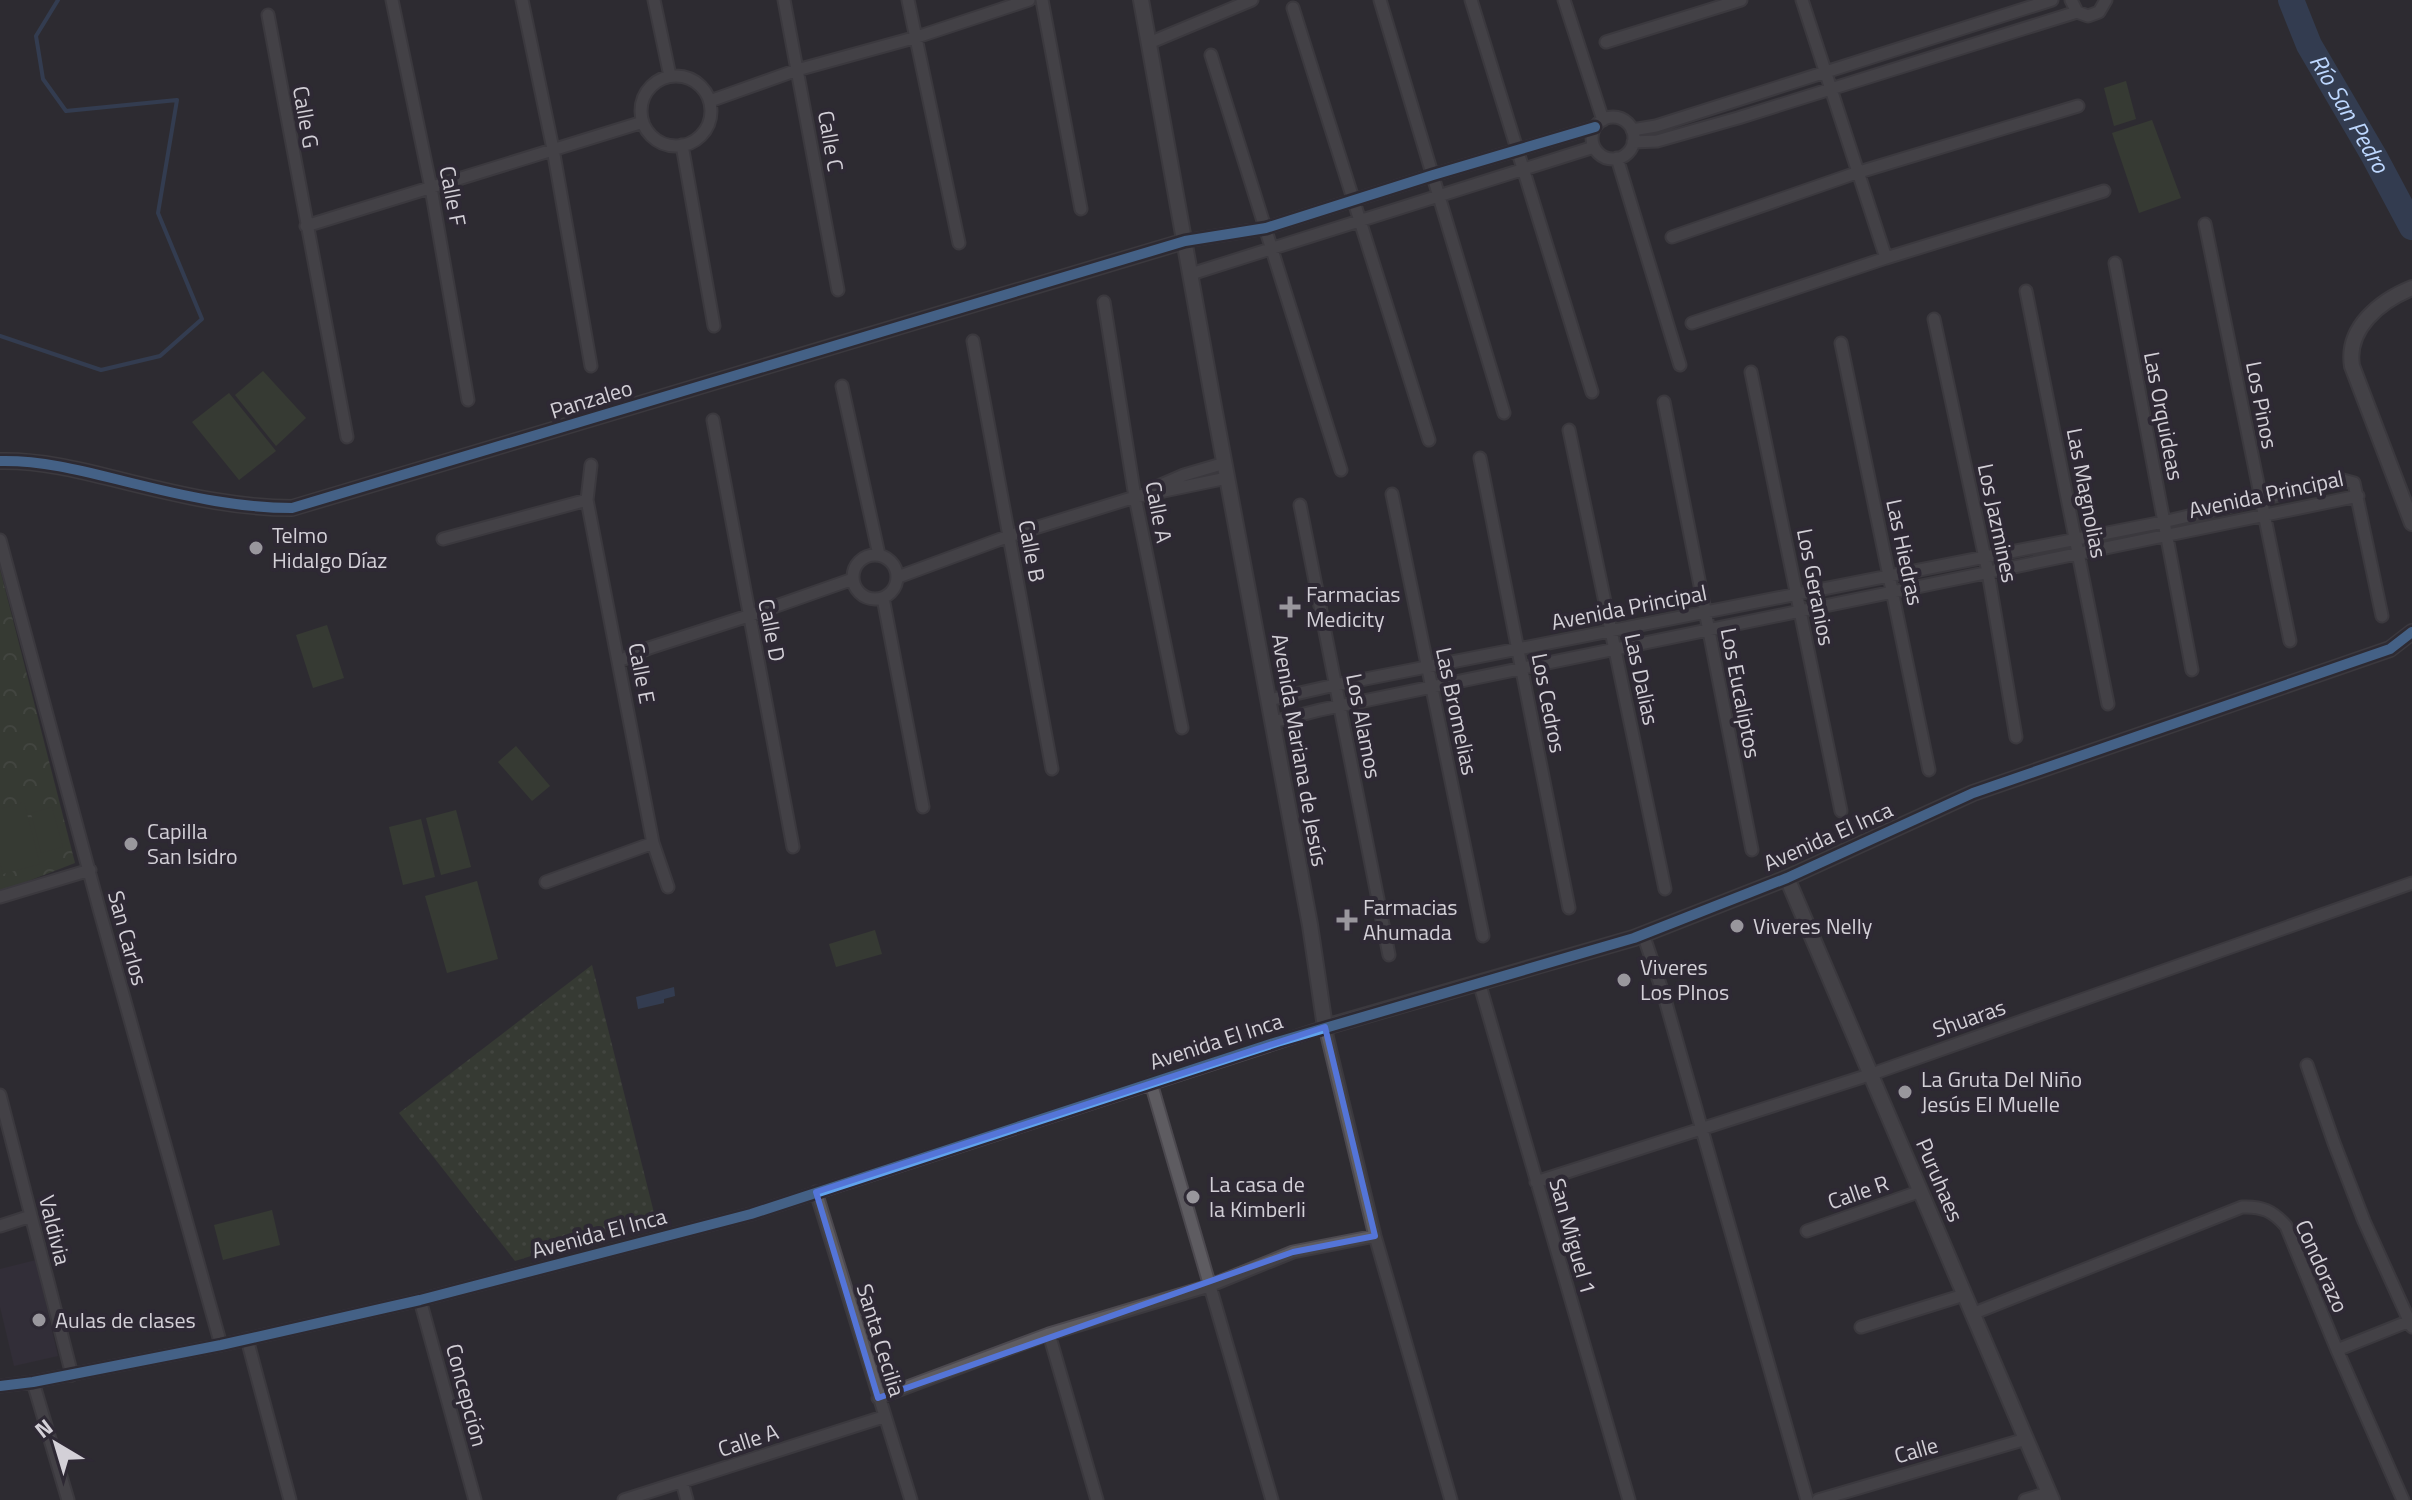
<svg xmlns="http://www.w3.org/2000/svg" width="2412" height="1500" font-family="'Titillium Web',sans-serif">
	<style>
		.built { fill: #383140 }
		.grass { fill: url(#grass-dots) }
		.park { fill: url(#park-crowns) }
		.garden { fill: #414c36 }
		.water { fill: #3a5176 }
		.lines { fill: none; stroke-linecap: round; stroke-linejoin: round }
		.stream { stroke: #3a5176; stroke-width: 4 }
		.river { stroke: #3a5176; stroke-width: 26 }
		.minor-casing { stroke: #4c494f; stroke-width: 15 }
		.tertiary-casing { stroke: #4c494f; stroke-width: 18 }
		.minor { stroke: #5e5c61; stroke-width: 11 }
		.tertiary { stroke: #5e5c61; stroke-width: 14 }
		.cycleway-casing { stroke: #2e2934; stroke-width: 15 }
		.cycleway { stroke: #60a3ed; stroke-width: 10 }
		.marked { fill: none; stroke: #5475d8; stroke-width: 6; stroke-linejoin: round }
		.poi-dot { fill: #99979d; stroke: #2e2934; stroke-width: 3 }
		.labels { text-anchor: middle; stroke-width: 8; stroke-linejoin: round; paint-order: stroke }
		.street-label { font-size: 22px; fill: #d3d0d7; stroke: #2e2934 }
		.poi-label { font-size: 22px; fill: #d3d0d7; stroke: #2e2934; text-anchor: start }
		.water-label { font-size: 24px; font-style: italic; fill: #bdd7fe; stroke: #2e2934 }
	</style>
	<defs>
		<pattern id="grass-dots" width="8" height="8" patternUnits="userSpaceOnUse" patternTransform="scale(2)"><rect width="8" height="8" fill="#414c36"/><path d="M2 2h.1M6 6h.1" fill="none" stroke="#5c6552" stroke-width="1.8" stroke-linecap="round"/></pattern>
		<pattern id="park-crowns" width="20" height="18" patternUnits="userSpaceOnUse" patternTransform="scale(2)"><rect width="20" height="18" fill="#414c36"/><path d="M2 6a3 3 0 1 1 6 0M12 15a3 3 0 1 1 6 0" fill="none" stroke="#5c6552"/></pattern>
	</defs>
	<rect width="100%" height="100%" fill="#2e2c31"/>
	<path class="built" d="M36,1260L58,1356L14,1366L0,1307V1269Z"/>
	<path class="grass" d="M592,965L655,1217L515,1261L399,1113Z"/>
	<path class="park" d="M0,569L75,863L0,892Z"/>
	<path class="garden" d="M2126,81L2136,119L2114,126L2104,88Z
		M2152,120L2181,198L2139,213L2112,133Z
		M263,371L306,418L276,446L235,395Z
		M229,393L276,451L239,480L192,422Z
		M327,625L344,678L313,688L296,635Z
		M516,746L550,786L532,801L498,762Z
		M24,802L40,864L3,874L0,863V809Z
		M52,807L63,847L41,853L31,813Z
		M456,810L471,867L441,875L426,818Z
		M421,819L435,877L403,885L389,827Z
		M477,881L498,959L447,973L425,896Z
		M875,930L882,954L836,967L829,944Z
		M272,1210L280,1245L223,1260L214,1225Z"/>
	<path class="water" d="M674,987L675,996L664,999V1003L638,1009L636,997Z"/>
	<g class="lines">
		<path class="stream" d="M0,336L101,370L160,356L202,319L158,213L177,100L66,111L43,79L36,36L58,0"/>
		<path class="river" id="s1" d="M2291,0L2309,45L2374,156L2412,227"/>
		<g class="minor-casing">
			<path id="minor" d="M392,0L431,188L468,400
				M522,0L553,149L591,366
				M654,0L670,76
				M784,0L838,290
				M908,0L959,243
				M1042,0L1081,209
				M1380,0L1504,413
				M1471,0L1592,392
				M1564,0L1603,120
				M1802,0L1886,258
				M2071,0L2077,12L2088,16L2099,12L2106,0
				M1293,8L1429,440
				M268,15L347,437
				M1606,42L1741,0
				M1149,43L1252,0
				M1211,55L1341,470
				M641 111a35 35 0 1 1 70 0a35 35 0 1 1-70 0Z
				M710,101L797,70L917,37L1029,0
				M1592 138a21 21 0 1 1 42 0a21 21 0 1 1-42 0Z
				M1632,130L1656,126L2052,0
				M1633,142L1657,141L1738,118L2077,12
				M682,145L714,326
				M1617,158L1680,365
				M2205,224L2290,641
				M306,226L643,122
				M1672,237L1856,173L2078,106
				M1185,241L1266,228L1433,175L1595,127
				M2115,263L2192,670
				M1191,274L1594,147
				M2026,291L2108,704
				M1104,302L1135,497L1182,728
				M1934,319L1988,572L2016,737
				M1692,323L1886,258L2104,191
				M973,341L1052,769
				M1841,343L1929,770
				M1751,372L1841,811
				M842,386L879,555
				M1664,402L1752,850
				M713,420L793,847
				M1569,430L1665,889
				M1480,458L1569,908
				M591,465L587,500L653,843L668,887
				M1154,488L1184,475L1225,463
				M1392,494L1483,936
				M1300,505L1389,955
				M443,539L587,500
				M0,540L100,912L221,1345
				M853 577a22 22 0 1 1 44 0a22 22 0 1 1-44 0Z
				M898,577L1009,536L1135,497L1227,478
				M883,598L923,807
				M619,661L649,648L748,616L853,579
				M1269,700L1335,685L2163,522L2343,480L2354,483L2382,616
				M1273,722L1320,710L2358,496
				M546,882L653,843
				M0,897L90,870
				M1643,934L1664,996L1807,1500
				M1479,982L1629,1500
				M2307,1065L2334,1143L2364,1221L2412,1327
				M1151,1083L1272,1500
				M0,1095L72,1375
				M1536,1182L1872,1074L2412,883
				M816,1192L911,1500
				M0,1226L31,1216
				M1807,1231L1921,1191
				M420,1300L475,1500
				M1972,1314L2242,1207C2262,1206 2273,1211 2286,1226L2337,1350L2403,1500
				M1861,1327L1964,1295
				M247,1339L290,1500
				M2337,1350L2412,1320
				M33,1382L68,1500
				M0,1386L33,1382L221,1345L420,1300L751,1214L1325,1027L1375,1236L1451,1500
				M878,1398L1049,1334
				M682,1482L687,1500
				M624,1500L883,1417
				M1097,1500L1049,1334L1209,1286L1293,1252L1375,1236
				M1818,1500L2026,1439
				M2025,1500L2048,1493"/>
		</g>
		<g class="tertiary-casing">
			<path id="tertiary" d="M1141,0L1214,407L1310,925L1325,1027L1634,938L1787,878L1973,793L2390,649L2412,632
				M2412,288C2380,301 2346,328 2352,366L2412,523
				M0,461C48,460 94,474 140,485C189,497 241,508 292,508L1185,241
				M1787,878L2052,1500"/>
		</g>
		<use href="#minor" class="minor"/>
		<use href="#tertiary" class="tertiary"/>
		<g class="cycleway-casing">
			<path id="cycleway" d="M0,461C48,460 94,474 140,485C189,497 241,508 292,508L1185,241L1266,228L1433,175L1595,127
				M0,1386L33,1382L221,1345L420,1300L751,1214L1277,1042L1634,938L1787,878L1973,793L2390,649L2412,632"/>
		</g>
		<use href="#cycleway" class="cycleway"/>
	</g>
	<path d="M0 0H2412V1500H0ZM1325,1027L1375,1236L1293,1252L878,1398L816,1192Z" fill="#2e2c31" fill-opacity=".55" fill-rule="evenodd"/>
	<path class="marked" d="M1325,1027L1375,1236L1293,1252L878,1398L816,1192Z"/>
	<g class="poi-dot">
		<circle cx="256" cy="548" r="8"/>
		<path d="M1286 595h8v8h8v8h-8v8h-8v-8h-8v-8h8z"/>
		<circle cx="131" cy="844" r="8"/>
		<path d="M1343 908h8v8h8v8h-8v8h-8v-8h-8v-8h8z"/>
		<circle cx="1737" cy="926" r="8"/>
		<circle cx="1624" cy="980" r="8"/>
		<circle cx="1905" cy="1092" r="8"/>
		<circle cx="1193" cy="1197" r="8"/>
		<circle cx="39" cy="1320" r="8"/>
	</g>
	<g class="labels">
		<g class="street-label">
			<text transform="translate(306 117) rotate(80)" y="8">Calle G</text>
			<text transform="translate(831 141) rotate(80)" y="8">Calle C</text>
			<text transform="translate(453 196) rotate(79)" y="8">Calle F</text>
			<text transform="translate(591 399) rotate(-17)" y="8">Panzaleo</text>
			<text transform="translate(2262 405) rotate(79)" y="8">Los Pinos</text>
			<text transform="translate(2164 416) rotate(79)" y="8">Las Orquideas</text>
			<text transform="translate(2087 493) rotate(79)" y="8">Las Magnolias</text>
			<text transform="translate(2266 494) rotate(-12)" y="8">Avenida Principal</text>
			<text transform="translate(1159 512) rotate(79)" y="8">Calle A</text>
			<text transform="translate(1998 523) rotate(78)" y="8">Los Jazmines</text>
			<text transform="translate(1032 551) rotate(79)" y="8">Calle B</text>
			<text transform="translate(1905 552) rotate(78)" y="8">Las Hiedras</text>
			<text transform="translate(1816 587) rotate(79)" y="8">Los Geranios</text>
			<text transform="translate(1629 607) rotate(-11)" y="8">Avenida Principal</text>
			<text transform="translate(772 630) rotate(79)" y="8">Calle D</text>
			<text transform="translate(642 673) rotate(79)" y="8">Calle E</text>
			<text transform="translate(1642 679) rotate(78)" y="8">Las Dalias</text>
			<text transform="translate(1741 693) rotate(79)" y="8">Los Eucaliptos</text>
			<text transform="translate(1549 703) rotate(79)" y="8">Los Cedros</text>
			<text transform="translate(1457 711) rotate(78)" y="8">Las Bromelias</text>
			<text transform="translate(1364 726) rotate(79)" y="8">Los Alamos</text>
			<text transform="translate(1300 750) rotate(80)" y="8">Avenida Mariana de Jesús</text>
			<text transform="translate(1828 836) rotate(-24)" y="8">Avenida El Inca</text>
			<text transform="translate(128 938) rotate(75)" y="8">San Carlos</text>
			<text transform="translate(1969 1018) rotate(-19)" y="8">Shuaras</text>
			<text transform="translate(1216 1041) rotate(-18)" y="8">Avenida El Inca</text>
			<text transform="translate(1940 1180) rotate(67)" y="8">Puruhaes</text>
			<text transform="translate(1858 1192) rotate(-19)" y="8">Calle R</text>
			<text transform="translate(55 1230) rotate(76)" y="8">Valdivia</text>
			<text transform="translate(599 1233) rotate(-15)" y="8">Avenida El Inca</text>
			<text transform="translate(1573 1236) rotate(74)" y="8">San Miguel 1</text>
			<text transform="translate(2322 1266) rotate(66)" y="8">Condorazo</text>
			<text transform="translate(881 1340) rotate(73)" y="8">Santa Cecilia</text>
			<text transform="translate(467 1395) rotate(75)" y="8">Concepción</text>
			<text transform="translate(748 1440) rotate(-18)" y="8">Calle A</text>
			<text transform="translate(1916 1450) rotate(-16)" y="8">Calle</text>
		</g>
		<g class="poi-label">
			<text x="272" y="543">Telmo<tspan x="272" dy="25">Hidalgo Díaz</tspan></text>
			<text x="1306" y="602">Farmacias<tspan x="1306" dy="25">Medicity</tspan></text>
			<text x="147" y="839">Capilla<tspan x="147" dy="25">San Isidro</tspan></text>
			<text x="1363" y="915">Farmacias<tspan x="1363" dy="25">Ahumada</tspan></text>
			<text x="1753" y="934">Viveres Nelly</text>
			<text x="1640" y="975">Viveres<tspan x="1640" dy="25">Los PInos</tspan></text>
			<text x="1921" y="1087">La Gruta Del Niño<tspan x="1921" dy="25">Jesús El Muelle</tspan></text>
			<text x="1209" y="1192">La casa de<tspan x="1209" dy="25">la Kimberli</tspan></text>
			<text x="55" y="1328">Aulas de clases</text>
		</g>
		<g class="water-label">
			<text dy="8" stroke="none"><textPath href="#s1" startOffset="128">Río San Pedro</textPath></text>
		</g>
	</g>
	<g transform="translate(56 1444) rotate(322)" stroke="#2e2934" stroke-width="6" paint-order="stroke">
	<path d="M0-6L14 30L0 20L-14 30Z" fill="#d3d0d7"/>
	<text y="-12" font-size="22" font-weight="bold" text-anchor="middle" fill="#d3d0d7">N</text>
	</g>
</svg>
